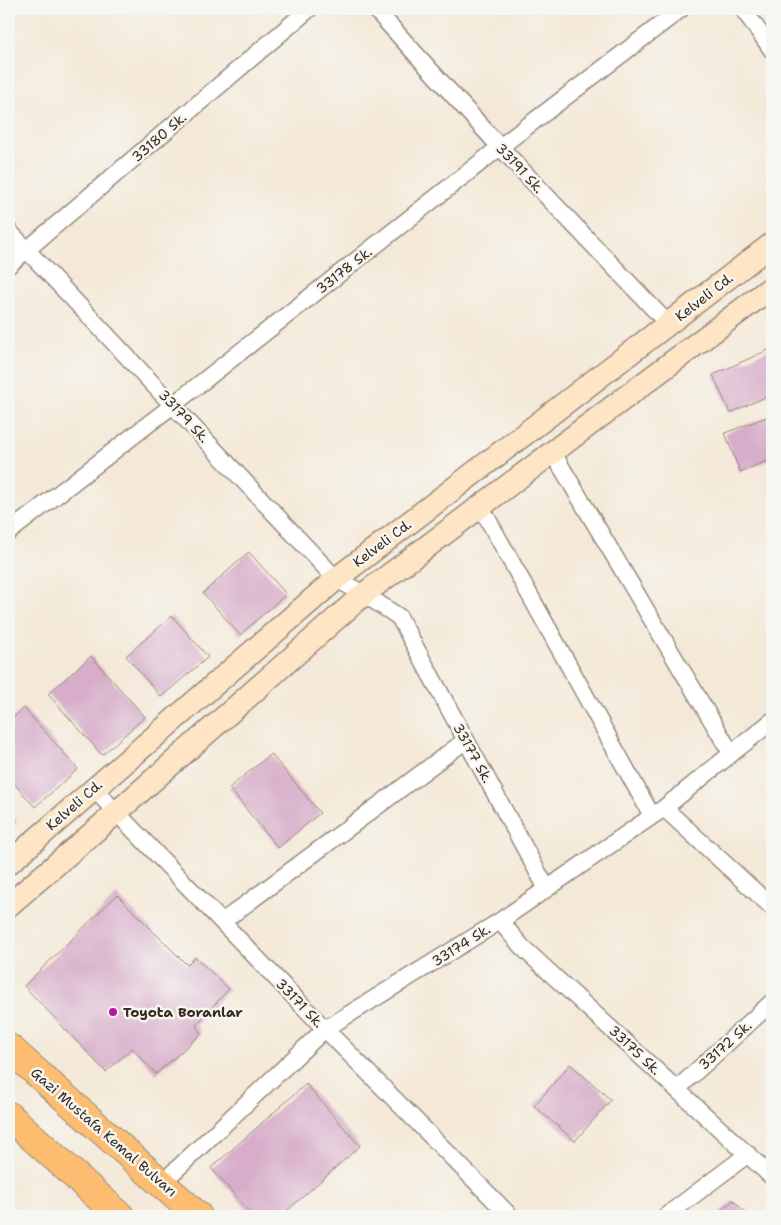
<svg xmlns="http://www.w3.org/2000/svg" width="781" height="1225" font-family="'Shantell Sans',sans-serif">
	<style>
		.building { fill: #d7adc9 }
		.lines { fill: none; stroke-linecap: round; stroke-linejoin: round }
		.street-casing { stroke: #988a7b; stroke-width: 19 }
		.secondary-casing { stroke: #988a7b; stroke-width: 25 }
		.highway-casing { stroke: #988a7b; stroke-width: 30 }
		.street { stroke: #fff; stroke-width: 16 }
		.secondary { stroke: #fee5c5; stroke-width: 22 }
		.highway { stroke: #fcbd6f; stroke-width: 28 }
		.poi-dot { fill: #b5179e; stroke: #f6f6f2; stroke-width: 2 }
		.labels { text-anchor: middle; stroke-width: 5; stroke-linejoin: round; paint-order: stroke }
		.street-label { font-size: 14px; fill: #3b2a1e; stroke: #f6f6f2 }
		.poi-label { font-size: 14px; font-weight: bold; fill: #3b2a1e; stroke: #f6f6f2; text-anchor: start }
	</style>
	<rect width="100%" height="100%" fill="#f6f6f2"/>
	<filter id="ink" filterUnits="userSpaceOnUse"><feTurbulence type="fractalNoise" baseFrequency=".02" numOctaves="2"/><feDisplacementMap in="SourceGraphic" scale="10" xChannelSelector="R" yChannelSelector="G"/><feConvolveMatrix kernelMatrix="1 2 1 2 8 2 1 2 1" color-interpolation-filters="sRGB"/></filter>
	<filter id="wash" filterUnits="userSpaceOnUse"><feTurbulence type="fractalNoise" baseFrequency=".0096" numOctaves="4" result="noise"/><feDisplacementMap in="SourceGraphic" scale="20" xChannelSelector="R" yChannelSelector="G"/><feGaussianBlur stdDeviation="1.12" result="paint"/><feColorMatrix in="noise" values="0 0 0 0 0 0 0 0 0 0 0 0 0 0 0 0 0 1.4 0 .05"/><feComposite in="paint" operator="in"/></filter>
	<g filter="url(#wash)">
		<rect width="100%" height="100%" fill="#f4e9d8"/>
		<g id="blocks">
			<path class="building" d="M768,350L772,360V394L730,413L713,375Z
				M772,415V459L740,472L725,433Z
				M249,552L286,594L240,635L203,593Z
				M172,616L208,657L161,697L126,656Z
				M91,656L145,717L102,755L48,694Z
				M24,708L78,769L35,807L9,778V721Z
				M271,754L320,813L278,848L229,788Z
				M9,812L17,821L9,828Z
				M117,895L187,965L195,957L229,989L196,1025L201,1034L156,1074L132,1048L106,1072L24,986Z
				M570,1064L611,1100L575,1141L534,1106Z
				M306,1084L360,1146L281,1216H253L211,1168Z
				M733,1200L749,1216H716Z"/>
		</g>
	</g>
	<g filter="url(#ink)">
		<use href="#blocks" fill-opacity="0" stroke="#988a7b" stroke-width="1"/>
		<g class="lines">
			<g class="street-casing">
				<path id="street" d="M375,9L500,147L669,325
					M743,9L772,50
					M9,231L336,579L364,594L399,617L547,889
					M9,265L309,9
					M553,453L731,753
					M481,507L652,816
					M9,532L173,405L500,147L681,9
					M93,788L325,1029L510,1216
					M664,808L772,907
					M500,921L522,947L772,1177
					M222,922L466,740
					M677,1089L772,1002
					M162,1183L325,1029L500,921L664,808L772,721
					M666,1216L748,1154"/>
			</g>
			<g class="secondary-casing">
				<path id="secondary" d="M9,863L336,579L772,244
					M9,905L117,812L364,594L772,287"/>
			</g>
			<g class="highway-casing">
				<path id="highway" d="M9,1048L198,1216
					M9,1116L120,1216"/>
			</g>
			<use href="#street" class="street"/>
			<use href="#secondary" class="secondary"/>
			<use href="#highway" class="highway"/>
		</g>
	</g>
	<circle class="poi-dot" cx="113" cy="1012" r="5"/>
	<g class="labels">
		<g class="street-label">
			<text transform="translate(159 137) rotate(-41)" y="5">33180 Sk.</text>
			<text transform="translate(520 168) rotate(47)" y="5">33191 Sk.</text>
			<text transform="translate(344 270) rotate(-38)" y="5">33178 Sk.</text>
			<text transform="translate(704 297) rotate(-38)" y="5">Kelveli Cd.</text>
			<text transform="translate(184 416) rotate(47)" y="5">33179 Sk.</text>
			<text transform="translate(382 543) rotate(-37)" y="5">Kelveli Cd.</text>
			<text transform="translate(473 753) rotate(61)" y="5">33177 Sk.</text>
			<text transform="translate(74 805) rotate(-41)" y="5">Kelveli Cd.</text>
			<text transform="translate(461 945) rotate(-32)" y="5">33174 Sk.</text>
			<text transform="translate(300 1003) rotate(46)" y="5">33171 Sk.</text>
			<text transform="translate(725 1045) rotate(-42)" y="5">33172 Sk.</text>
			<text transform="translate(635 1050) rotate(43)" y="5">33175 Sk.</text>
			<text transform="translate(104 1132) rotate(41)" y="5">Gazi Mustafa Kemal Bulvarı</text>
		</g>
		<g class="poi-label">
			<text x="123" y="1017">Toyota Boranlar</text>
		</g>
	</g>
	<rect width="781" height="1225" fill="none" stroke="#f6f6f2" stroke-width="30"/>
</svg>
